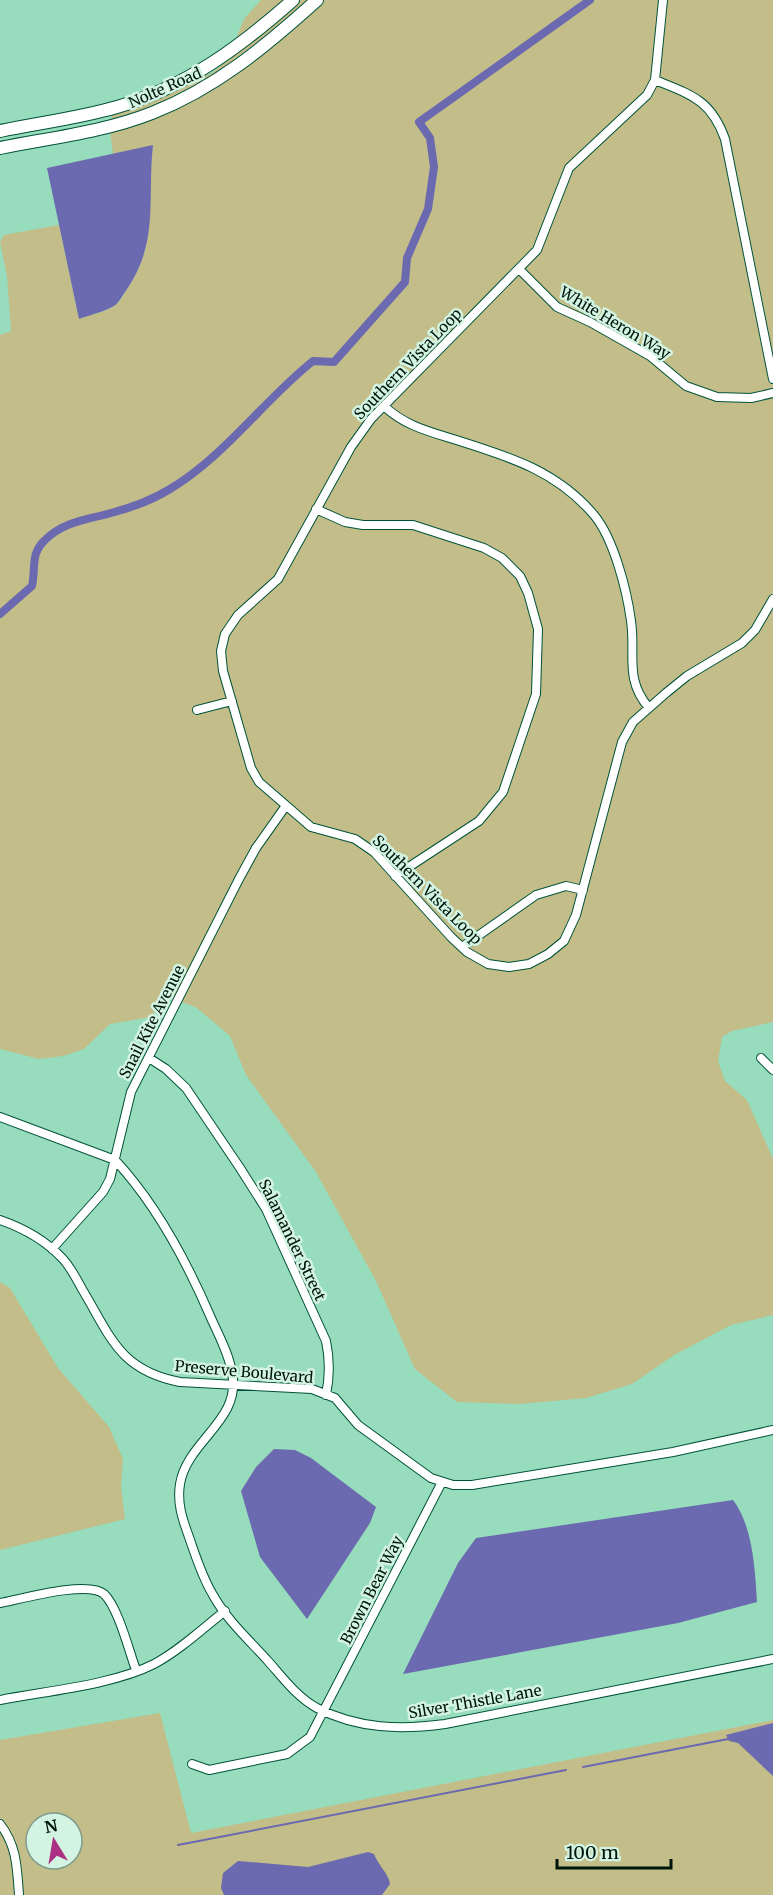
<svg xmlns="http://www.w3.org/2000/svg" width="773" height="1895" font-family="Merriweather,serif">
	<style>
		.green { fill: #c2bd89; fill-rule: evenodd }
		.water { fill: #6b69af }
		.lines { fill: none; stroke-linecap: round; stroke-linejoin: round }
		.stream { stroke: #6b69af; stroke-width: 2 }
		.canal { stroke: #6b69af; stroke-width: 8 }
		.street-casing { stroke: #005338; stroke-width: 10 }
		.secondary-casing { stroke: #005338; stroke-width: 14 }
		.street { stroke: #fff; stroke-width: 8 }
		.secondary { stroke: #fff; stroke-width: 12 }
		.labels { text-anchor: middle; stroke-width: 5; stroke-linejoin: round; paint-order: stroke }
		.street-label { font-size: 15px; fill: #00150a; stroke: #d3f4e3 }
	</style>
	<rect width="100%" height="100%" fill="#97dcbc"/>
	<path class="green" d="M261,0H286L236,39L244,19Z
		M299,0H310L230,68L150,110L111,121L112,113L212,73Z
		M323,0H773V1022L732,1031L722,1037L718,1061L725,1081L747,1100L773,1159V1315L731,1325L674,1355L632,1384L586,1398L520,1404L457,1402L415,1369L376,1281L349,1232L316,1172L246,1075L230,1036L197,1008L165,995L151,1017L110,1024L84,1049L63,1056L39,1059L0,1049V335L11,331L7,276L0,242L4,235L59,225L79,318C89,315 104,312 113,307C118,304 122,297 125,292C160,243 146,200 153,146L113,154L110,130C138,120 170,112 196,98C244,72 283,36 323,0Z
		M0,1282L10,1288L58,1368L109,1427L123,1459L121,1487L125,1519L0,1550Z
		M160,1713L191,1833L773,1720V1895H0V1740ZM36,1823H72V1859H36Z"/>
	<path class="water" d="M153,145C147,199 160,243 125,292C122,296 118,304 114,306C104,312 89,315 79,319L47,168Z
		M274,1449L295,1450L311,1458L376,1507L370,1523L307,1619L260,1557L241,1491L256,1467Z
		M733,1500C753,1526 755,1570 757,1602L678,1623L403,1674L458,1563L476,1538Z
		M773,1723V1776L738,1743L729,1741L726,1735Z
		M368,1852L374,1854C378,1865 389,1874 390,1884L382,1895H224L221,1888L223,1873L238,1861L308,1867Z"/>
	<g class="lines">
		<path class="stream" d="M583,1767L728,1739
			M178,1845L566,1770"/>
		<path class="canal" d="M0,614L32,586C36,568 30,554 45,540C64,521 87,520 111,513C130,508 154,499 170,489C225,456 263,401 313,361L334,362L405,282L407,258L428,209L434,167L430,138L419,122L590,0"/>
		<g class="street-casing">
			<path id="street" d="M663,0L655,80L647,95L569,168L537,250L371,419L351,447L278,579L238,615L225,634L221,651L223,671L251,768L259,782L311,827L355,839L374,852L451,937L467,952L488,964L509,967L529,964L548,954L564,941L576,915L622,742L633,722L666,693L687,676L742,643L755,630L773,599
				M655,80C692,95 711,100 725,139L773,379
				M519,269L557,307L590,322L650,356L686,386L717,397L751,398L773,393
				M384,406C404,425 427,431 453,439C507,456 556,470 594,515C614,539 627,591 631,621C636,655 624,679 649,708
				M316,509L345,522L363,525H413L484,548L502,558L520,576L528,593L538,629L536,694L503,792L479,821L395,876
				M197,710L232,701
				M462,947L536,895L566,886L583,890
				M149,1058L166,1069L186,1088L240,1168L266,1209L326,1341C330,1360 330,1376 326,1395
				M761,1058L773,1070
				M0,1117L115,1160C157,1205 187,1262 211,1318C219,1336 229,1354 232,1373C242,1420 187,1441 180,1484C177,1503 182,1518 189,1537C196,1557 202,1577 213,1595C226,1619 250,1641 268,1661C283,1678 297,1697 317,1708C358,1729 401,1730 445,1724L773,1659
				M0,1220C23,1228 45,1240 62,1258C70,1266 76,1278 82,1289C111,1337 119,1370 180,1382L312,1389L335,1398L358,1425L431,1478L453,1485H472L673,1452L773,1430
				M52,1249L103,1192L110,1179L131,1092L239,879L256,848L285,807
				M0,1603C21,1599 88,1580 104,1594C118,1607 129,1651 136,1670
				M0,1700C46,1691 113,1685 154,1664C180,1650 202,1629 225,1611
				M192,1764L209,1770L287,1754L310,1737L442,1482
				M0,1824C17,1846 17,1868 19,1895"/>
		</g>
		<g class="secondary-casing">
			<path id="secondary" d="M0,131C39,123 79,118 117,107C186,87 240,47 293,0
				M0,148C50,138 104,132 152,113C216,88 266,46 317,0"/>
		</g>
		<use href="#street" class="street"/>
		<use href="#secondary" class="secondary"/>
	</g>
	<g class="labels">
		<g class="street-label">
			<text transform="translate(165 88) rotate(-24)" y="5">Nolte Road</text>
			<text transform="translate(615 323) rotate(31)" y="5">White Heron Way</text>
			<text transform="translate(408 364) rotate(-46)" y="5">Southern Vista Loop</text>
			<text transform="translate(427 890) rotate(45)" y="5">Southern Vista Loop</text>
			<text transform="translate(152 1022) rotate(-63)" y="5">Snail Kite Avenue</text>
			<text transform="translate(292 1240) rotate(64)" y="5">Salamander Street</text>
			<text transform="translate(244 1372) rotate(5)" y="5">Preserve Boulevard</text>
			<text transform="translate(372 1590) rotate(-63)" y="5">Brown Bear Way</text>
			<text transform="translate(475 1702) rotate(-10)" y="5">Silver Thistle Lane</text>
		</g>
	</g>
	<g transform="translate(54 1841) rotate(349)"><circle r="28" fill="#d3f4e3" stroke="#7f9b8c" stroke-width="1.5"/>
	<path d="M0-4.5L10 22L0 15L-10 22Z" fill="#ac3184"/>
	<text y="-9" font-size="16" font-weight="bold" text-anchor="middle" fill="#00150a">N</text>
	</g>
	<path d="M557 1859v9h114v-9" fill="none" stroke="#00150a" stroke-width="3"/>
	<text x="566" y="1859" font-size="18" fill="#00150a" stroke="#d3f4e3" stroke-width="4.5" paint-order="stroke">100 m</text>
</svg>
